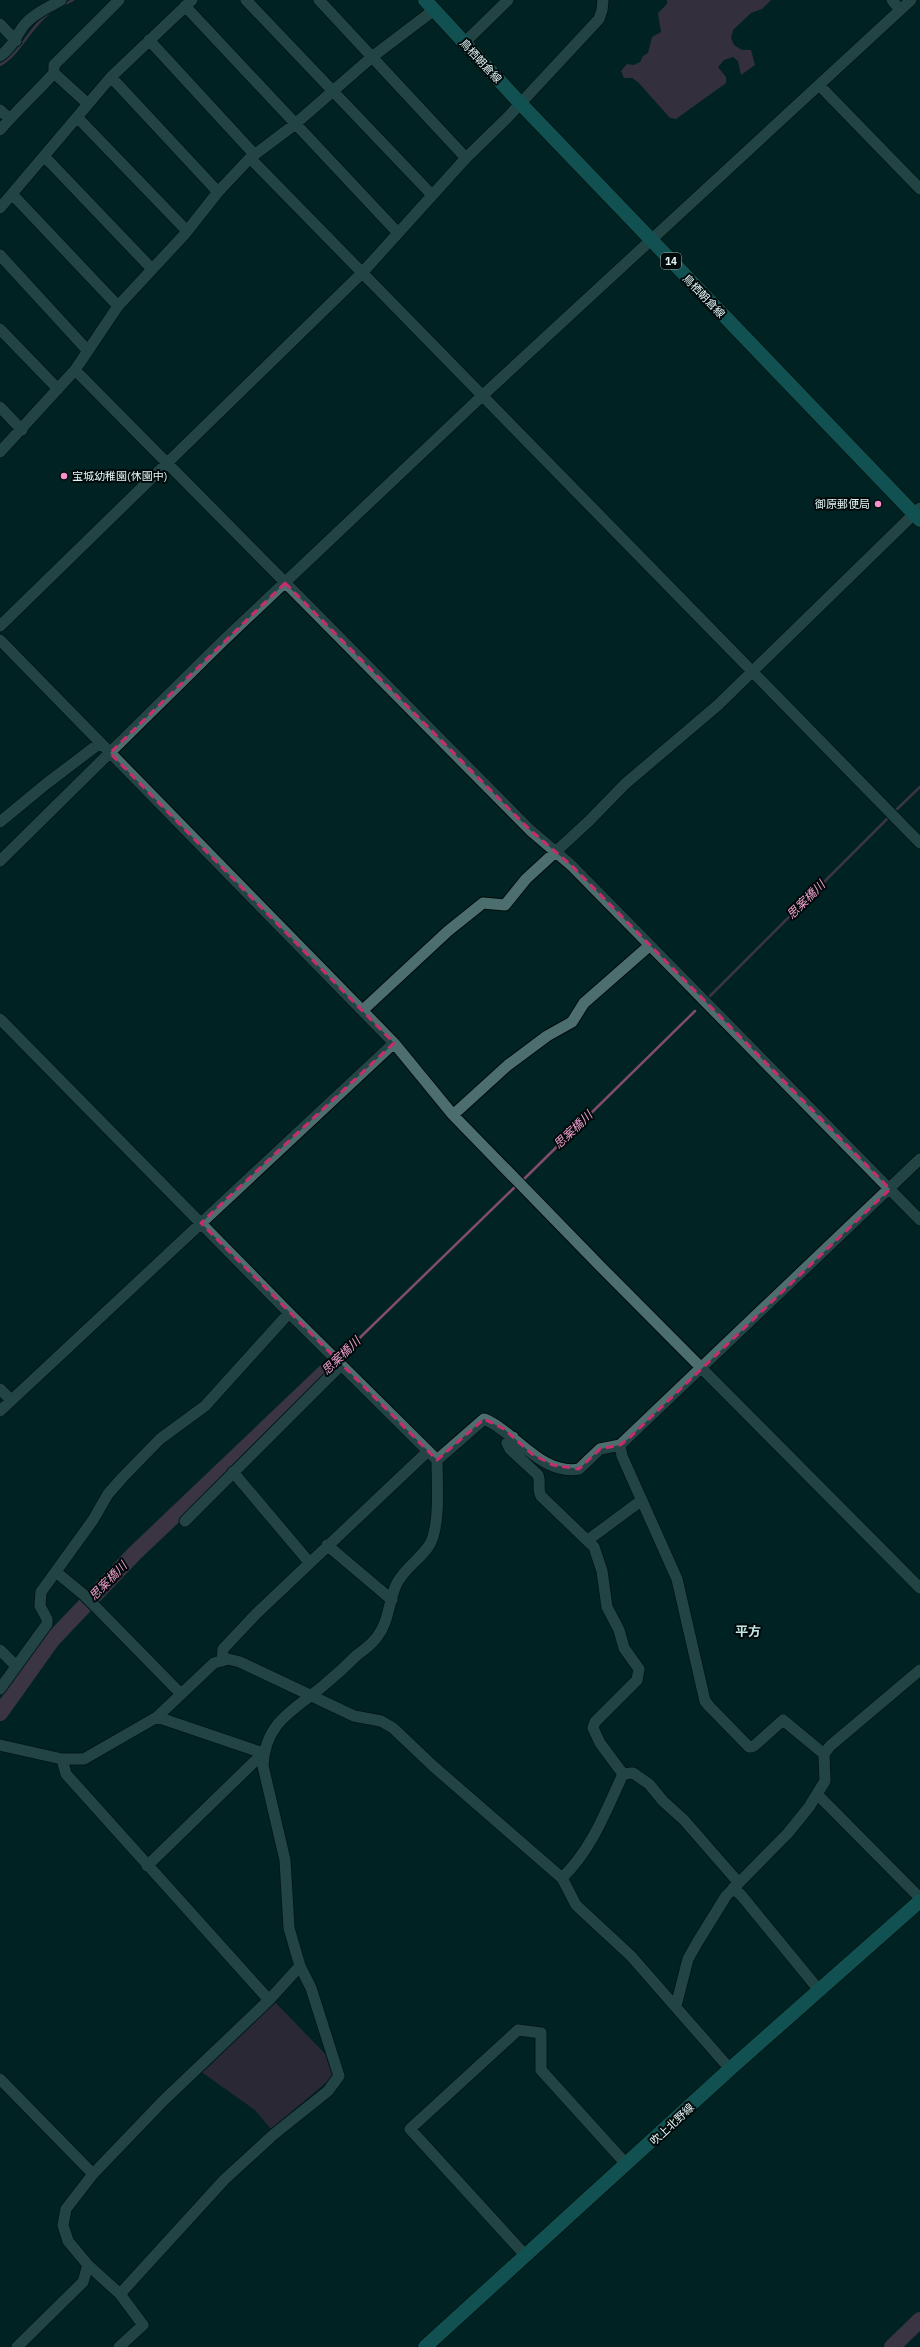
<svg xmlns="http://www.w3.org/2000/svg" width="920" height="2347" font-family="'IBM Plex Sans','Noto Sans JP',sans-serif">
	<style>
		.green { fill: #5b2f49 }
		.forest { fill: #703e5b }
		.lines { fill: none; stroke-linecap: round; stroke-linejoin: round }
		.stream { stroke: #814d6b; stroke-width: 2.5 }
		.river { stroke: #814d6b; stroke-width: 16 }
		.minor-casing { stroke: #000b0b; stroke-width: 13 }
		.major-casing { stroke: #000b0b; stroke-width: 16 }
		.minor { stroke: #4d6e6e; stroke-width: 11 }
		.major { stroke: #248a8a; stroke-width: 14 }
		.marked { fill: none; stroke: #c52e6a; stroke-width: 3; stroke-dasharray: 8 5; stroke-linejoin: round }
		.poi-dot { fill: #f890cc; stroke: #010a0a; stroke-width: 1.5 }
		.labels { text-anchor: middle; stroke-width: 4; stroke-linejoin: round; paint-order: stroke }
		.shield { fill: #010a0a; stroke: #9faeae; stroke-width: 1 }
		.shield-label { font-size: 10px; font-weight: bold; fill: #e3f5f5 }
		.street-label { font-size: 11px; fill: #e3f5f5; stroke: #010a0a }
		.poi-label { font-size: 11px; fill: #e3f5f5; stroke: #010a0a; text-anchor: start }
		.water-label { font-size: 12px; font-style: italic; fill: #f2a1cf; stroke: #010a0a }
		.quarter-label { font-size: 13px; font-weight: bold; fill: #c4e9e8; stroke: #010a0a }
	</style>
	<rect width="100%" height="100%" fill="#012323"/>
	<path class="green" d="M274,2001L331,2060L334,2076L271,2129L255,2110L200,2071Z"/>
	<path class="forest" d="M667,0H771L762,9L751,13L733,30L731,38L734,45L742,50H751L755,65L741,75L738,61L733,57L724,60L718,67L726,77V83L676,119L670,118L638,82L632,78H624L621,71L627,64L634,65L640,62L643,56L648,53L652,37L661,32L658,13L667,4Z"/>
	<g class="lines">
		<path class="stream" d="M61,6L73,0
			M0,65C21,53 29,28 48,14
			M895,811L920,787
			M707,999L889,817
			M521,1182L695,1011
			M339,1358L517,1185
			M327,1370L335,1362"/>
		<path class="river" d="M0,1713L52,1640L134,1554L327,1370
			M892,2347L920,2320"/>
		<g class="minor-casing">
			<path id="minor" d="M246,0L432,195
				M319,0L466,158
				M892,0L900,10
				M185,6L398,233
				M0,24L16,41
				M149,40L254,154
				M464,43L508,0
				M0,56C13,47 16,35 25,24C36,12 48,8 61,0
				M111,77L218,192
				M820,86L920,189
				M88,104L54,73V65L119,0
				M0,110L10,119
				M77,117L187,231
				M0,130C17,110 36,93 54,73
				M44,156L152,269
				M250,158L920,843
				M12,194L118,306
				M0,208L111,77L192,0
				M0,255L88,351
				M0,329L58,389
				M75,370L530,830L571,865L920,1220
				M0,407L22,430
				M0,452L75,370L118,306L184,235L218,192L250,158L294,125L372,57L434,10
				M0,626L362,273L466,158L507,118L599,19L602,10L603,0
				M0,640L394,1043L453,1115L602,1268L920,1588
				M0,822L46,784L100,743
				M0,861L223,641L482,396L911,0
				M363,1010L448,931L483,903L505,905L526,879L589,821L625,784L718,705L920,508
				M0,1019L289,1313L437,1460
				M453,1115L508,1065L547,1036L572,1022L584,1003L649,946
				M0,1389L11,1400
				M0,1411L394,1043
				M513,1437L507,1443L510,1449L538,1475C541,1483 537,1489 541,1496L594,1547L602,1571L607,1607L619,1630L624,1648L639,1669L637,1680L595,1722L593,1728L600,1743L623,1774
				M620,1445L622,1456L677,1579L705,1701L709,1706L749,1747L754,1746L783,1720L824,1754
				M233,1472L309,1562
				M185,1521L341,1365
				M588,1540L642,1500
				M327,1545L392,1600
				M56,1572L84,1595L181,1694
				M0,1650L16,1666
				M222,1661L223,1649L256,1614L427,1452
				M0,1689L47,1624V1619L40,1606L41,1592L93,1520L108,1494L123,1477L160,1439L205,1406L289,1313
				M157,1717L263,1753
				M0,1745L62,1759H84L157,1717L214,1663L228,1659L240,1662L354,1716L381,1721L393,1728L433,1766L562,1878L576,1905L631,1956L730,2069
				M62,1759L66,1774L269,2000
				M623,1774L633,1773L649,1784L663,1801L684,1820L738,1882
				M817,1794L920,1898
				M147,1866L256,1760L264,1757
				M562,1878C592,1849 606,1811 623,1774
				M733,1888L741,1895L819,1990
				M676,2006L688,1959L697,1943L726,1896L788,1833L809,1807L825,1781L824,1754L830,1746L920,1670
				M0,2079L93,2174
				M526,2256L410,2129L518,2030L541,2033V2070L627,2165
				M120,2294L224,2180L273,2135L328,2091L339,2076L311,1988L300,1966L289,1928L285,1860L263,1766C265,1722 293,1711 323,1686C335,1676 346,1666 357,1655C364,1650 372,1644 377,1637C390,1620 388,1601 397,1583C405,1568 419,1560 428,1547C441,1530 437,1482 437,1460L484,1419C515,1431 541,1476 579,1469L600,1449L620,1445L920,1159
				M17,2347L83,2282L88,2265
				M119,2347L143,2325L120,2294L88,2265L68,2241L63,2225L66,2209L93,2174L163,2101L269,2000L300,1966"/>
		</g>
		<g class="major-casing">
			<path id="major" d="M425,0L520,103L920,520
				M425,2347L730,2069L920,1901"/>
		</g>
		<use href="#minor" class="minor"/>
		<use href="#major" class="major"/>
	</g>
	<path d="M0 0H920V2347H0ZM285,583L530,830L571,865L890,1189L628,1439L620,1445L600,1449L579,1469L553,1465L532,1454L504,1429L484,1419L437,1460L201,1223L394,1043L110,753Z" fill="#012323" fill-opacity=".55" fill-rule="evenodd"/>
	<path class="marked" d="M285,583L530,830L571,865L890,1189L628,1439L620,1445L600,1449L579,1469L553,1465L532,1454L504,1429L484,1419L437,1460L201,1223L394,1043L110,753Z"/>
	<g class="poi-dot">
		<circle cx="64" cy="476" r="4"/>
		<circle cx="878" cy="504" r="4"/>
	</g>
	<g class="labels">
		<rect class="shield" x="661" y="253" width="20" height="16" rx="3"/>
		<g class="shield-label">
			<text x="671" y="265">14</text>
		</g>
		<g class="street-label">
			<text transform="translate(481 61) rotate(47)" y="4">鳥栖朝倉線</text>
			<text transform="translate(704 296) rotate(46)" y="4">鳥栖朝倉線</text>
			<text transform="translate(672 2124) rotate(-43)" y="4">吹上北野線</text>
		</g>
		<g class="poi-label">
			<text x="72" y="480">宝城幼稚園(休園中)</text>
			<text x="870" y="508" text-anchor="end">御原郵便局</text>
		</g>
		<g class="water-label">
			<text transform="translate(806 900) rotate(-45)" y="4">思案橋川</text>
			<text transform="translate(573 1130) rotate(-44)" y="4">思案橋川</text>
			<text transform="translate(341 1356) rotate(-44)" y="4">思案橋川</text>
			<text transform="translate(108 1581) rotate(-46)" y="4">思案橋川</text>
		</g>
		<g class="quarter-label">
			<text x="748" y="1636">平方</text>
		</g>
	</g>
</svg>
